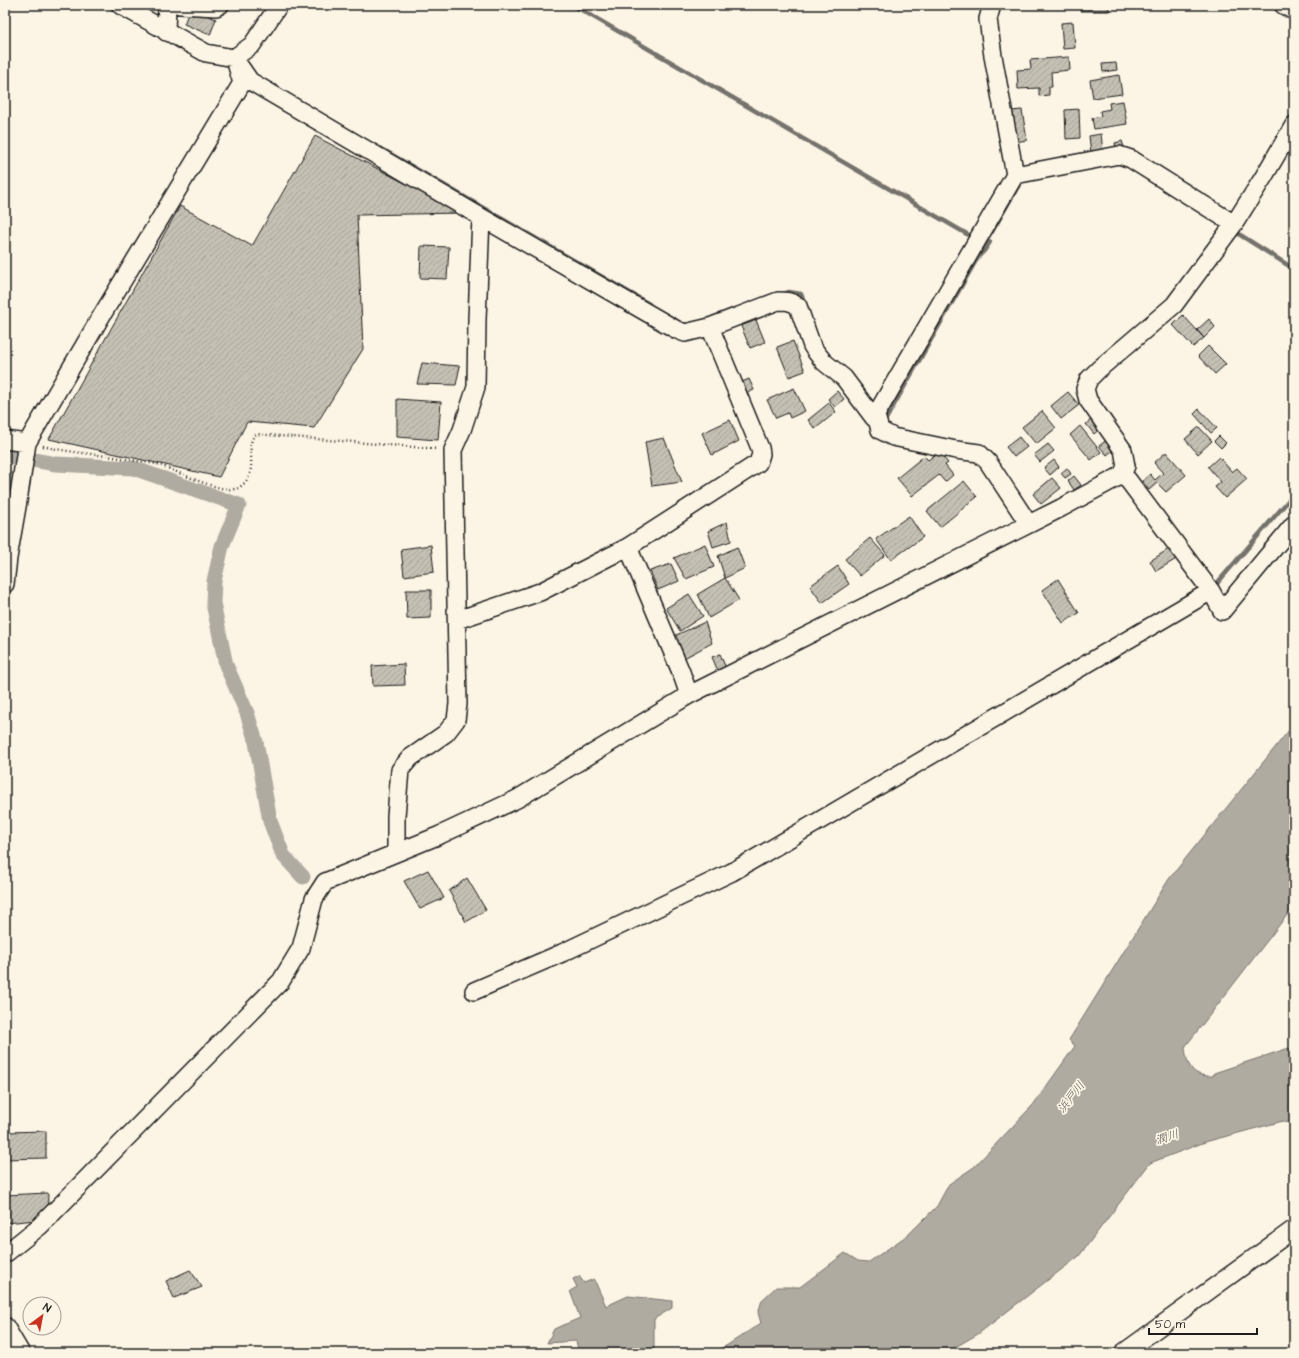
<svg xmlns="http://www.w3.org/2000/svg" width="1299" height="1358" font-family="'Architects Daughter','Klee One',sans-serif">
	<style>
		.water { fill: #b0aba1; stroke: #75726c }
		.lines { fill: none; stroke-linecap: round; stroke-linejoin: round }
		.stream { stroke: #75726c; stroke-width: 4.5 }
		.canal { stroke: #b0aba1; stroke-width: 15 }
		.building { fill: url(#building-hatch); stroke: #1c1c1c }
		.minor-casing { stroke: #1c1c1c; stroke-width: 20 }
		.path { stroke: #1c1c1c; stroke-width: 2.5; stroke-dasharray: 1 3; stroke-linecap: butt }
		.minor { stroke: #fcf5e5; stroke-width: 17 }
		.labels { text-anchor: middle; stroke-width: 3.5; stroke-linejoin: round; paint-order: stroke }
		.water-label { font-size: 12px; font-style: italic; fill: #575551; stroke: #fcf5e5 }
	</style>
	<defs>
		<pattern id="building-hatch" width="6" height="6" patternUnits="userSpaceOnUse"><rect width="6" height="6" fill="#c4c0b3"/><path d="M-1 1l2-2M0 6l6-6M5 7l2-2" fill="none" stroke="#a8a499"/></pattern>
	</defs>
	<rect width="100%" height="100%" fill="#fcf5e5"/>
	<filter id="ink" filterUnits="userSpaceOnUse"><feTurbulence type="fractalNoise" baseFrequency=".025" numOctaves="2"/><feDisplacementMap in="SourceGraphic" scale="8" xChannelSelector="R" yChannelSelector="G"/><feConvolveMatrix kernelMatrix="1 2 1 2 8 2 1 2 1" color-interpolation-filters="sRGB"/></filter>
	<g filter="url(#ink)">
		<path class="water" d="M1294,724V906L1185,1047C1187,1066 1192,1077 1213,1076L1214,1073L1289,1048L1294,1060V1125L1283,1121L1205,1142L1150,1163L1079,1256L978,1334L945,1353H710L726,1346L761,1323L758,1313L762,1300L776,1287H800L845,1253L858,1261L869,1262L909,1234L937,1206L949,1184L974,1167L1033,1105L1075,1046L1069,1040L1169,879Z
			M579,1276L584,1283L594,1279L606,1306L628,1296L672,1301V1308L654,1319V1349L632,1347L626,1353H579L576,1341L547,1343L554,1329L580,1318L570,1291L577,1287L573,1279Z"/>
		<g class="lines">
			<path class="stream" d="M573,5L972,237
				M387,152L649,304
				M1234,231L1294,269
				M992,232L1020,183
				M783,294L789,292L801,294L806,306
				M703,321L734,309
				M886,419L978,257L984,251L990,242
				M1213,588L1294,494"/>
			<path class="canal" d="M5,455L56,464L133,468L239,505L222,546L214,581L213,603L226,665L247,713L256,742L270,821L283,855L303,877"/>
		</g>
		<path class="building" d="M1080,5H1109V11H1080Z
			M190,9L216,19L210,35L184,24Z
			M1073,22L1075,48L1063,49L1061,23Z
			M1069,57L1070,70L1051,72L1052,87H1049V95L1039,96V88L1018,89L1017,70L1031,69L1030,60Z
			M1116,63L1117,70L1103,72L1102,64Z
			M1119,75L1122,94L1093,98L1090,80Z
			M1123,101L1127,124L1094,129L1092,118L1101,116L1100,111L1110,109L1109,103Z
			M1079,109L1080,138L1066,139L1065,110Z
			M1022,110L1027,140L1015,142L1010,111Z
			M1101,134L1103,152L1091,153L1089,136Z
			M315,136L462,213L357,215L363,349L314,428L247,422L219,477L49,439L180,206L252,246Z
			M1122,141L1124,147L1116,149L1115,143Z
			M421,246L449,247L447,279L420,278Z
			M1183,315L1204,338L1193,347L1173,325Z
			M1209,319L1215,327L1204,338L1197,330Z
			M756,320L765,342L750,348L741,326Z
			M793,341L805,371L789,377L777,347Z
			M1208,346L1226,364L1215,374L1198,356Z
			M422,363L460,366L456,385L417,384Z
			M749,379L754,390L747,393L742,382Z
			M794,388L805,411L790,418L788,413L776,418L767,400Z
			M837,391L844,399L835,407L828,399Z
			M1068,392L1079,405L1061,419L1051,406Z
			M397,399L441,402L438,440L397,437Z
			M829,403L836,412L815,429L808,420Z
			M1199,409L1217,428L1211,433L1194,414Z
			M1042,411L1056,428L1036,444L1022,427Z
			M1094,417L1103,426L1094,434L1086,424Z
			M730,420L739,441L712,455L702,433Z
			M1080,426L1101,452L1091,460L1070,435Z
			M1199,427L1212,441L1198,454L1185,439Z
			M1219,436L1226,443L1221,448L1214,441Z
			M1019,437L1027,447L1014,457L1006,447Z
			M664,438L682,482L652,486L645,442Z
			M1108,439L1116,448L1107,455L1099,446Z
			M1048,444L1054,451L1040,462L1034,455Z
			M939,452L948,463L945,465L953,475L945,482L939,475L912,496L897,478L924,456L928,460Z
			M1166,452L1186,475L1166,492L1157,483L1149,490L1142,481L1150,474L1155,480L1163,473L1154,463Z
			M1219,457L1232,472L1237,468L1247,479L1225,498L1215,487L1221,482L1208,467Z
			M1054,460L1059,467L1050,475L1044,468Z
			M1067,468L1071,474L1065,478L1061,473Z
			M5,472L17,474L13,502L5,500Z
			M1074,476L1081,485L1074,490L1068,481Z
			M1052,478L1061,488L1041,504L1033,494Z
			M964,481L977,497L940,527L927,511Z
			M5,502L14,503L11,521L5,520Z
			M909,516L923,537L891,560L876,539Z
			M727,522L731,541L713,547L708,531Z
			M870,538L885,555L860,576L845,559Z
			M705,544L714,567L686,579L674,558Z
			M431,545L434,572L404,576L401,549Z
			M737,547L745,568L725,578L718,556Z
			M1172,547L1178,558L1156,571L1150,561Z
			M671,564L679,581L658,590L650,571Z
			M838,566L849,584L822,603L810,586Z
			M725,578L739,600L709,618L698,594Z
			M1058,579L1079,613L1063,623L1042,590Z
			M406,590H431V618L407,619Z
			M689,594L703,616L680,631L666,608Z
			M705,622L712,643L684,658L674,636Z
			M720,654L728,673L720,676L712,657Z
			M404,664L405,685L373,686L372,666Z
			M428,870L444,898L420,909L404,881Z
			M467,878L486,910L466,922L449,891Z
			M46,1131V1158L5,1159V1132Z
			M48,1193L47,1219L5,1223V1195Z
			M190,1270L202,1287L174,1298L166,1281Z"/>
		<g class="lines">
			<g class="minor-casing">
				<path id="minor" d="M120,5L206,53L234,58L252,45L279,5
					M180,5L216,7L220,5
					M1283,5L1294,11
					M166,32L167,5
					M234,58L250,81L481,217L677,330L685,333L710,327L778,301C786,301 791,301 798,306L812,346L816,352L824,362L844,378L874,418L877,419L880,430L893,437L956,450L979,453L988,462L1028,523
					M1015,175L1119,155L1131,159L1234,224
					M874,418L1015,175L993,56L988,19L992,5
					M5,440L27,443
					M1122,475L1128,480L1211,591L1222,611L1294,524
					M628,547L681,672L689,695
					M5,584L8,558L18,501L27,443L102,315L242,83L237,66
					M457,620L540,592L628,547L758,463L761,454L760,448L710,327
					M396,852V816L400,770L410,758L446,733L456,720L458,704L453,450L462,430L476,387L477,320L481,217
					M474,991L562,953L732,872L1211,591
					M5,1254L40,1226L281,981L301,948L314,899L325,882L440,835L517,799L689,695L1061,508L1122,475L1126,466L1123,450L1088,400L1085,389L1089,379L1099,369L1174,305L1234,224L1263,178L1294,125
					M5,1326L21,1353
					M1123,1353L1294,1229"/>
			</g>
			<path class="path" d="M43,446C74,454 105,454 136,461C144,462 153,463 160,465C176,471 224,495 238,488C263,474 242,445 256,434L438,449"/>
			<use href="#minor" class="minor"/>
		</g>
	</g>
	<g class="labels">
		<g class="water-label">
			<text transform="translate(1071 1097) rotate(-52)" y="4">浜戸川</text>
			<text transform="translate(1167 1137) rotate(-18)" y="4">潤川</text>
		</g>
	</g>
	<rect width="1299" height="1358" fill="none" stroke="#fcf5e5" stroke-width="20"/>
	<rect x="10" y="10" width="1279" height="1338" fill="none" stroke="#1c1c1c" stroke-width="1.5" filter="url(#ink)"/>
	<g transform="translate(42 1316) rotate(32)"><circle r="19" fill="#fcf5e5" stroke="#a29e95"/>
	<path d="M0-3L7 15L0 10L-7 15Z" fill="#c8321e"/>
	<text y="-6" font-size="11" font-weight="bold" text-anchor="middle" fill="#1c1c1c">N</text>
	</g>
	<path d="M1149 1328v6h108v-6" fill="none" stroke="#1c1c1c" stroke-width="2"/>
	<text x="1155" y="1328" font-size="12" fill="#1c1c1c" stroke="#fcf5e5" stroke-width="3" paint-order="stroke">50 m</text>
</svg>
